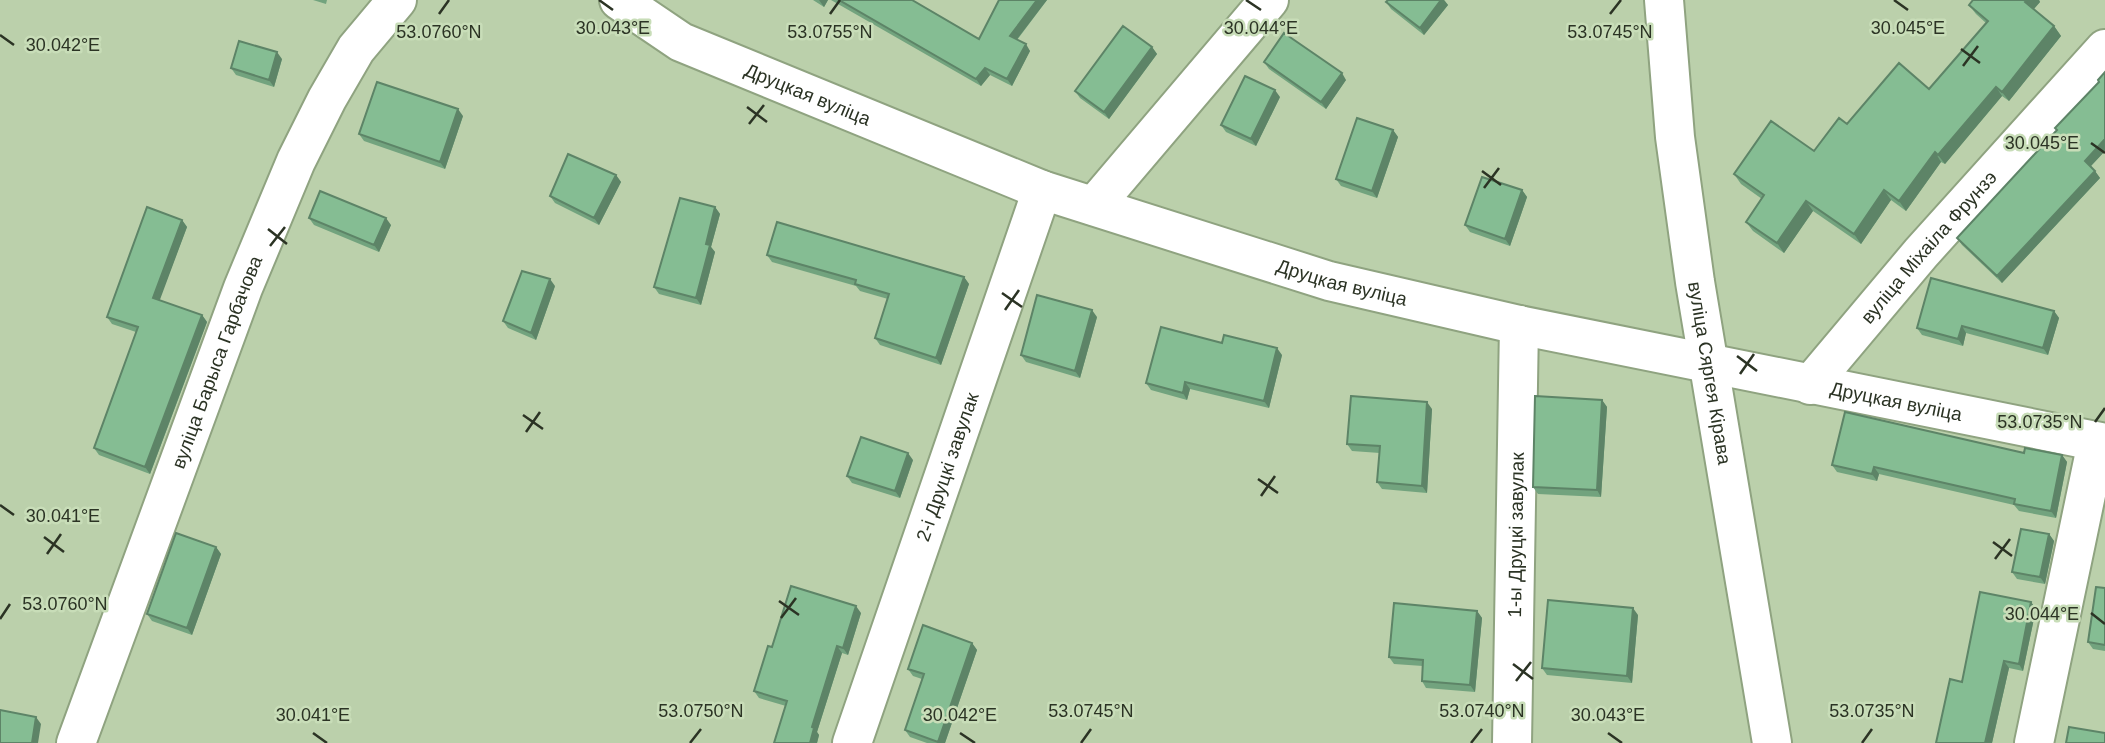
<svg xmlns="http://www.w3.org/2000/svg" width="2105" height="743" font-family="Arial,sans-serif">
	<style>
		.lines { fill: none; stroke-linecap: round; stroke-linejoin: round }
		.street-casing { stroke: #8fa380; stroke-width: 42 }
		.primary-casing { stroke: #8fa380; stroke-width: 42 }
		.street { stroke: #fff; stroke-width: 38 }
		.primary { stroke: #fff; stroke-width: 38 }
		.wall { fill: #72a37e }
		.shaded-wall { fill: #5d8467 }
		.building { fill: #85bd93; stroke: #5d8467; stroke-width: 2 }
		.ticks { fill: none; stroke: #2b3324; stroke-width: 2.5 }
		.labels { text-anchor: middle; stroke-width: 5; stroke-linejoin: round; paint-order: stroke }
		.street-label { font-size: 19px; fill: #2b3324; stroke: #c8ddb8 }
		.ticks-label { font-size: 18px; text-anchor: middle; fill: #2b3324; stroke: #c8ddb8; stroke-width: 5; stroke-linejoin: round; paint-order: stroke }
	</style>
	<rect width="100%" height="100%" fill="#bbd0ab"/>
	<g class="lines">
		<g class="street-casing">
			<g id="street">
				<path id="s1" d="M619,0L681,42L1042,190L1329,281L1519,325L2105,443"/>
				<path d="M1094,206L1269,0"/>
				<path id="s2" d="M1810,385L1921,253L2105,49"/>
				<path id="s3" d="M76,743L243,288L296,161L327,99L356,49L397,0"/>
				<path id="s4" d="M852,743L1042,190"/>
				<path id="s5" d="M1512,743L1519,325"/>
				<path d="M2034,743L2097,442"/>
			</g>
		</g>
		<g class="primary-casing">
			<g id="primary">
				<path id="s6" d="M1664,0L1675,137L1695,282L1772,743"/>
			</g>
		</g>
		<use href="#street" class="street"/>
		<use href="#primary" class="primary"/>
	</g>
	<path class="wall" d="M313,0H327L326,4Z
		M813,0H828L824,7Z
		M831,0H912L979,39L999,0H1047L1017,40L1030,51L1012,86L990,75L981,86Z
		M1388,0H1444L1448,5L1424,35L1391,9L1386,2Z
		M1973,0H2039L2040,2L2034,9L2054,26L2061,36L2009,101L2002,96L1945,164L1941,162L1906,211L1891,200L1861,244L1813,211L1784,253L1753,231L1746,222L1762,199L1741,184L1734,174L1814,151L1847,124L1929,89L1986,23L1976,14L1969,5Z
		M1152,47L1157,54L1109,119L1080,98L1075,91Z
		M282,59L274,87L236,75L231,68Z
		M1264,62L1346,80L1326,109L1269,69Z
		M2105,72V151L2091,166L2100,178L2002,283L1962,245L1957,238L2057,131L2055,128L2099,82Z
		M1280,97L1256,146L1226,132L1221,125Z
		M463,116L445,169L364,141L359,134Z
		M1393,130L1398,137L1377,198L1341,186L1336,179Z
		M616,175L621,182L599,225L555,203L550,196Z
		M1522,190L1527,197L1510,246L1470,232L1465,225Z
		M715,207L720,214L711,247L715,252L701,305L659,294L654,287Z
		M309,218L391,225L379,252L314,225Z
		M182,220L187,227L159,300L202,315L207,322L150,474L99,455L94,448L136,332L112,324L107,317Z
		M767,255L964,277L969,284L941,365L880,345L875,338L888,299L860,291L856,286L772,262Z
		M555,286L536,340L508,328L503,321Z
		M2054,311L2059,318L2048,355L1966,333L1963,346L1922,335L1917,328Z
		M1097,317L1080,378L1026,362L1021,355Z
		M1222,343L1282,355L1269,408L1190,389L1187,400L1151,390L1146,383Z
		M1602,400L1607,407L1601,497L1538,494L1533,487Z
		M1432,409L1427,493L1382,489L1377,482L1380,453L1352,451L1347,444Z
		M2024,453L2062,455L2067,462L2056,518L2019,511L2014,505L1879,474L1877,481L1837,472L1832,465Z
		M913,460L900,498L852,483L847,476Z
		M2049,534L2054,541L2045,584L2017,579L2012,572Z
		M216,547L221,554L192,635L152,621L147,614Z
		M2105,588V651L2093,649L2088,642Z
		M2031,602L2036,609L2023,671L2009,668L1992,743H1936L1962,682Z
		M1477,611L1482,618L1475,692L1426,688L1422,681L1423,666L1394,664L1389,657Z
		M861,613L848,655L842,653L817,732L819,735L817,743H774L786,706L759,698L754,691L772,647Z
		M1638,615L1632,683L1547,675L1542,668Z
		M972,643L977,650L945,743H927L910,737L905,730L922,679L913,676L908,669Z"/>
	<path class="shaded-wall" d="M819,0H828L824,7Z
		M1037,0H1047L1014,43L1010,36Z
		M1441,0H1444L1448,5L1424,35L1420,28Z
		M2027,0H2039L2040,2L2032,11L2025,2Z
		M2054,26L2061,36L2009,101L2002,92Z
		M1026,44L1030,51L1012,86L1007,79Z
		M1152,47L1157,54L1109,119L1104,112Z
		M277,52L282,59L274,87L269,80Z
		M985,68L990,75L981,86L976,79Z
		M1342,73L1346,80L1326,109L1321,102Z
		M1996,87L2002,96L1945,164L1938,155Z
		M1275,90L1280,97L1256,146L1251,139Z
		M458,109L463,116L445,169L440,162Z
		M1393,130L1398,137L1377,198L1372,191Z
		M2105,139V151L2089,168L2085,161Z
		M1935,152L1941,162L1906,211L1899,201Z
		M2095,171L2100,178L2002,283L1997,276Z
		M616,175L621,182L599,225L594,218Z
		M1522,190L1527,197L1510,246L1505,239Z
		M1884,190L1891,200L1861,244L1854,234Z
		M1806,201L1813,211L1784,253L1777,243Z
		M715,207L720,214L711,247L715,252L701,305L696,298L706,244Z
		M386,218L391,225L379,252L374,245Z
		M182,220L187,227L158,305L153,298Z
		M964,277L969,284L941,365L936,358Z
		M550,279L555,286L536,340L531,333Z
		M1092,310L1097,317L1080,378L1075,371Z
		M2054,311L2059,318L2048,355L2043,348Z
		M202,315L207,322L150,474L145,467Z
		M1962,326L1966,333L1963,346L1958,339Z
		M1277,348L1282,355L1269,408L1264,401Z
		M1185,382L1190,389L1187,400L1183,393Z
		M1602,400L1607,407L1601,497L1597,490Z
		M1427,402L1432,409L1427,493L1422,486Z
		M908,453L913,460L900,498L895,491Z
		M2062,455L2067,462L2056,518L2051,511Z
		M1874,467L1879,474L1877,481L1872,474Z
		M2049,534L2054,541L2045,584L2040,577Z
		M216,547L221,554L192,635L187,628Z
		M2031,602L2036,609L2023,671L2019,664Z
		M856,606L861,613L848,655L843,648Z
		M1633,608L1638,615L1632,683L1627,676Z
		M1477,611L1482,618L1475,692L1470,685Z
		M972,643L977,650L945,743H939L938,742Z
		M837,646L842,653L817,732L819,735L817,743H810L812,727Z
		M2004,661L2009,668L1992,743H1985Z
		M36,717L41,724L38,743H32Z"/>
	<path class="building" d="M839,0H912L979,39L999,0H1037L1010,36L1026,44L1007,79L985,68L976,79Z
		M1388,0H1441L1420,28L1386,2Z
		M1973,0H2027L2025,2L2054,26L2002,92L1996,87L1938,155L1935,152L1899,201L1884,190L1854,234L1806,201L1777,243L1746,222L1764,195L1734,174L1771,121L1814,151L1839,118L1847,124L1899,63L1929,89L1988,21L1969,5Z
		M1123,26L1152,47L1104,112L1075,91Z
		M1284,33L1342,73L1321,102L1264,62Z
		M239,41L277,52L269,80L231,68Z
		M2105,72V139L2085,161L2095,171L1997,276L1957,238L2057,130L2055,128L2099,82L2098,80Z
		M1245,76L1275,90L1251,139L1221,125Z
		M377,82L458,109L440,162L359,134Z
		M1357,118L1393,130L1372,191L1336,179Z
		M568,154L616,175L594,218L550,196Z
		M1482,177L1522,190L1505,239L1465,225Z
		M320,191L386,218L374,245L309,218Z
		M680,198L715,207L706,244L710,245L696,298L654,287Z
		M147,207L182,220L153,298L202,315L145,467L94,448L138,327L107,317Z
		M777,222L964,277L936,358L875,338L889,294L855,284L856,280L767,255Z
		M522,271L550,279L531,333L503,321Z
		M1931,278L2054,311L2043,348L1962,326L1958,339L1917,328Z
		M1037,295L1092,310L1075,371L1021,355Z
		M1161,327L1222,343L1224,335L1277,348L1264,401L1185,382L1183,393L1146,383Z
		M1351,396L1427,402L1422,486L1377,482L1380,446L1347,444Z
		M1535,396L1602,400L1597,490L1533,487Z
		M1845,412L2024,453L2025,448L2062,455L2051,511L2014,504L2015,499L1874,467L1872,474L1832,465Z
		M861,437L908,453L895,491L847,476Z
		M2021,529L2049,534L2040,577L2012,572Z
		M176,533L216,547L187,628L147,614Z
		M791,586L856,606L843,648L837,646L812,727L814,728L810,743H774L787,701L754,691L768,646L772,647Z
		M2096,587L2105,588V645L2088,642Z
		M1980,592L2031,602L2019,664L2004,661L1985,743H1936L1950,679L1962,682Z
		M1548,600L1633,608L1627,676L1542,668Z
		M1394,603L1477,611L1470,685L1422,681L1423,660L1389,657Z
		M923,625L972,643L938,742L905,730L924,674L908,669Z
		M0,710L36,717L32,743H0Z
		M2069,727L2105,733V743H2066Z"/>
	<path class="ticks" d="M599,0L613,10M1246,0L1261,10M1894,0L1908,10M439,14L449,0M830,14L840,0M1610,14L1621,0M0,35L14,45M1961,49L1980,63M1963,66L1978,46M747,107L767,122M749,124L764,105M2091,143L2105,153M1482,171L1501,185M1484,188L1499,168M268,229L287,244M270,246L285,227M1002,293L1022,307M1005,310L1019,290M1737,356L1757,371M1740,374L1754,354M523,415L543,429M2095,422L2105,408M526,432L540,412M1258,479L1278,493M1261,496L1275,476M0,505L14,515M44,537L64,552M1993,542L2012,556M47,554L61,534M1995,559L2010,539M779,601L799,615M2091,613L2105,624M781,618L796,598M0,619L10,604M1513,664L1533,679M1516,681L1531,662M313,733L327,743M960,733L975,743M1608,733L1622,743M690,743L701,729M1081,743L1091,729M1471,743L1482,729M1862,743L1872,729"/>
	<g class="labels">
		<g class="street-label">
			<text dy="7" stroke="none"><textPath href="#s1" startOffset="212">Друцкая вуліца</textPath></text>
			<text dy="7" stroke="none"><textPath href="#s2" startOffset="182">вуліца Міхаіла Фрунзэ</textPath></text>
			<text dy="7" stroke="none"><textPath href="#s1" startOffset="779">Друцкая вуліца</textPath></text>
			<text dy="7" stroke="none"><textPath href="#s3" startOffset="406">вуліца Барыса Гарбачова</textPath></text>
			<text dy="7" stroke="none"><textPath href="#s6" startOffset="376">вуліца Сяргея Кірава</textPath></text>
			<text dy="7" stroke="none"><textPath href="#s1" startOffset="1346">Друцкая вуліца</textPath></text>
			<text dy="7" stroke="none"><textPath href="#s4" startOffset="292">2-і Друцкі завулак</textPath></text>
			<text dy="7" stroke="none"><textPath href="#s5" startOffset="208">1-ы Друцкі завулак</textPath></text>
		</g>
	</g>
	<g class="ticks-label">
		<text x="1908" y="34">30.045°E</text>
		<text x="613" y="34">30.043°E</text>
		<text x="1261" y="34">30.044°E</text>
		<text x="439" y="38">53.0760°N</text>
		<text x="830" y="38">53.0755°N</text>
		<text x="1610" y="38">53.0745°N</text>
		<text x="63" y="51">30.042°E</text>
		<text x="2042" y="149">30.045°E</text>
		<text x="2040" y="428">53.0735°N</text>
		<text x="63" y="522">30.041°E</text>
		<text x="65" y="610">53.0760°N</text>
		<text x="2042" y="620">30.044°E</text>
		<text x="701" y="717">53.0750°N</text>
		<text x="1091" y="717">53.0745°N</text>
		<text x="1482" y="717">53.0740°N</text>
		<text x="1872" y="717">53.0735°N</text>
		<text x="313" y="721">30.041°E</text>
		<text x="960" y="721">30.042°E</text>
		<text x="1608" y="721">30.043°E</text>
	</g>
</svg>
